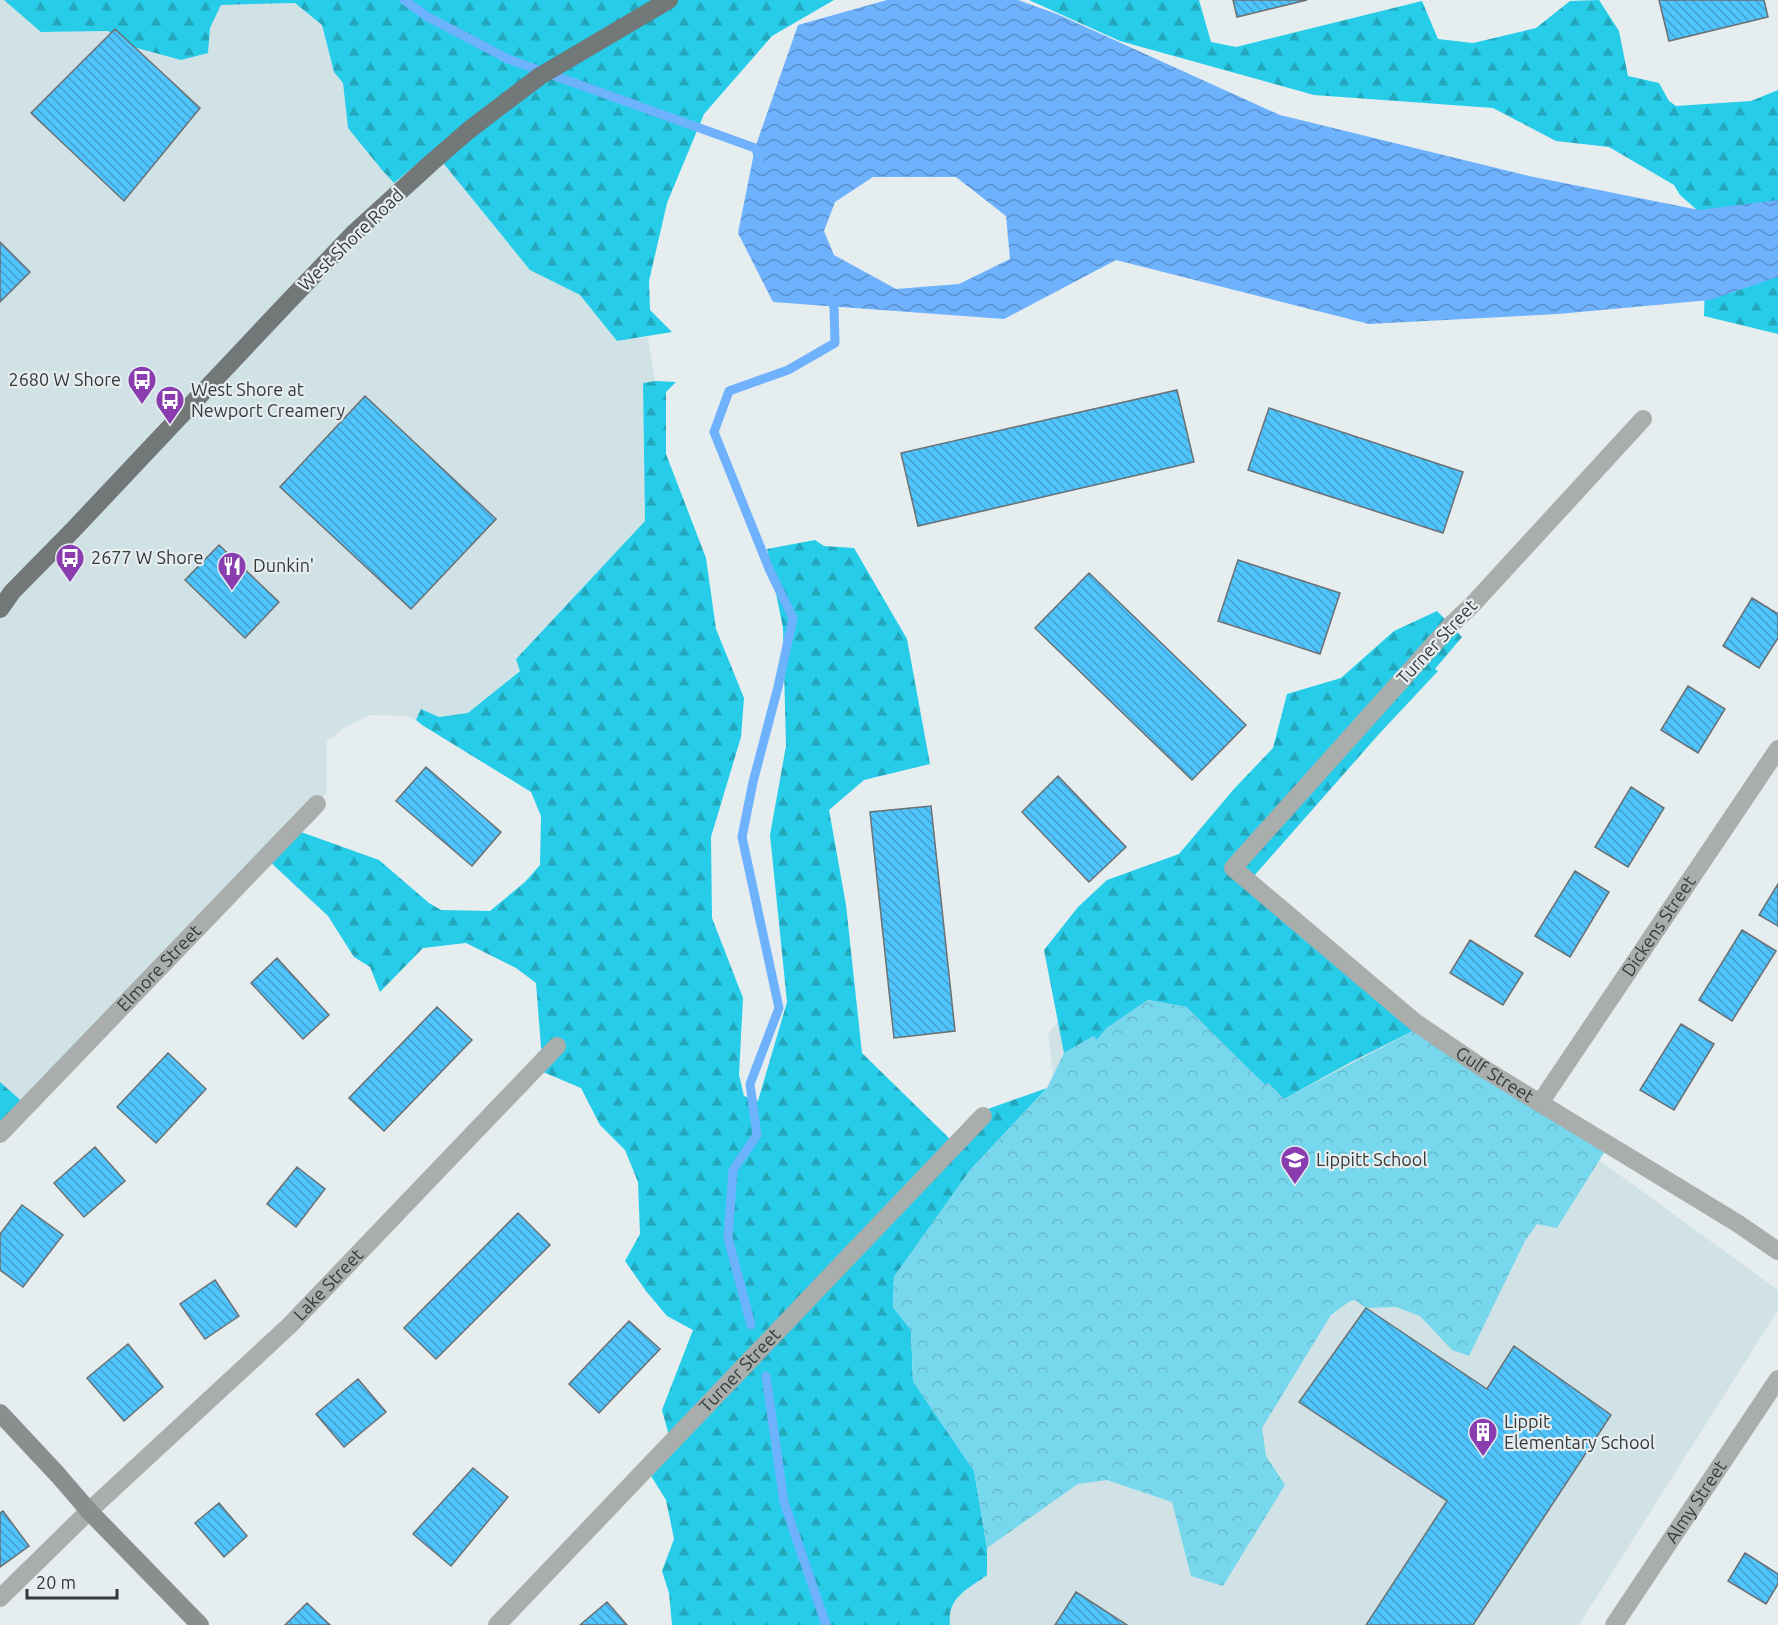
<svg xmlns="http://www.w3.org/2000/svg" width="1778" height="1625" font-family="Ubuntu,sans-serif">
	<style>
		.built { fill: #d1e2e6 }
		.forest { fill: url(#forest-firs) }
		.park { fill: url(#park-crowns) }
		.water { fill: url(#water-waves); fill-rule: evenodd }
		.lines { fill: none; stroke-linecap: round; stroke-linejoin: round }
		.stream { stroke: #6eb1fd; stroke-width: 9 }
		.building { fill: url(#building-back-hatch); stroke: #6a7073; stroke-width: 1.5 }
		.street { stroke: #a9adac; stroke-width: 18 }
		.secondary { stroke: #898e8e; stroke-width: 18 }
		.primary { stroke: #727878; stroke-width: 18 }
		.labels { text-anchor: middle; stroke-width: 4.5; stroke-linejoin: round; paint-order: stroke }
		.street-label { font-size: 18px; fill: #36393a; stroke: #e5edef }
		.poi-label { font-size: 18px; fill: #36393a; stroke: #e5edef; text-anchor: start }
	</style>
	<defs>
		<pattern id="forest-firs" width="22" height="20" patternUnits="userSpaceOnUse" patternTransform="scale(1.5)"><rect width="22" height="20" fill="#26cce8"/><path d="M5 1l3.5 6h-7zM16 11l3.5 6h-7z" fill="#22a7bd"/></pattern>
		<pattern id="park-crowns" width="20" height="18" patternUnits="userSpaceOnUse" patternTransform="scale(1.5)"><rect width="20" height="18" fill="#77d7ec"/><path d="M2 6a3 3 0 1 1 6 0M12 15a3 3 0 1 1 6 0" fill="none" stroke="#68b9cb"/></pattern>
		<pattern id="water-waves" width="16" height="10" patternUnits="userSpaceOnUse" patternTransform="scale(1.5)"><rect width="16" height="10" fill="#6eb1fd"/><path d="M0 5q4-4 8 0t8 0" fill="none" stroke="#5b91ce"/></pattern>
		<pattern id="building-back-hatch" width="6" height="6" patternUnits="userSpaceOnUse" patternTransform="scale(1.5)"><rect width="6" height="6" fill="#50c4fc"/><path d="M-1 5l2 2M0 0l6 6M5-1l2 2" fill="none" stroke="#43a0cd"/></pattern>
	</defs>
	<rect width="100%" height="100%" fill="#e5edef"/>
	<path class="built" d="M0,0H4L42,32L108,31L126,45L208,53L210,28L221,5L295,3L322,25L334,72L343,83L348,128L395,182L423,159L435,153L530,270L580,295L617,341L648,337L655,381L643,383L645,521L516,658L520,670L468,713L439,717L422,709L416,720L406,716L370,715L344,728L327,741V792L297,828L26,1105L0,1082Z
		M1185,859L1778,1290V1310L1579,1625H894L1054,1082L1048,1034Z"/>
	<path class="forest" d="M4,0H834L772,36L704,114L667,203L649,281L650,310L672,332L617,341L580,295L530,270L435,153L423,159L394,183L382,170L348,128L343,83L334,72L322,25L295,3L221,5L210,28L208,53L181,60L126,45L108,31L41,32Z
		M1029,0H1199L1211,42L1236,47L1422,1L1438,39L1473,43L1536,28L1570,1L1599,0L1619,31L1628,76L1659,83L1669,101L1676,106L1751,101L1778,90V334L1704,316L1705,283L1723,233L1680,195L1674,185L1609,147L1556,141L1493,108L1314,95L1120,41Z
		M655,381L676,382L666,392V454L706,558L716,629L744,698L741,737L711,837L712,918L743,998L739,1075L744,1096L758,1101L787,1002L770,835L786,746L783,628L767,549L815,540L824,546L854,548L907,639L930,764L864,780L829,810L846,905L862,1053L954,1143L985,1110L1047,1088L971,1169L894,1277L893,1307L911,1330L913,1381L974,1471L987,1548V1575C967,1590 947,1597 950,1625H672L669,1593L662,1571L674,1539L666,1500L648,1471L671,1443L662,1410L693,1330L667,1316L646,1291L625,1261L640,1234L638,1182L625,1150L600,1125L581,1088L543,1072L536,983L516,968L466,943L423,948L380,992L370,967L354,957L328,916L268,860L301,832L379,860L429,903L441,910L490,911L525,882L540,865L541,816L531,792L422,725L416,720L421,709L439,717L468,713L520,671L516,659L645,521L643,383Z
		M1437,611L1462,637L1435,669L1438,671L1379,734L1253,877L1419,1028L1351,1062L1284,1099L1268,1083L1266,1086L1186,1007L1148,1000L1107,1028L1096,1041L1094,1036L1064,1053L1044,950L1078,907L1107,880L1179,854L1234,789L1273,748L1287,694L1341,678L1394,631Z
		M0,1082L26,1105L0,1135Z"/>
	<path class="park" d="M1148,1000L1186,1007L1265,1085L1267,1083L1284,1099L1419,1028L1605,1151L1557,1228L1537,1224L1525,1241L1469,1356L1452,1350L1420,1316L1396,1307L1366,1308L1355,1300L1350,1301L1331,1315L1262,1428L1266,1456L1285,1485L1223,1586L1191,1576L1172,1502L1107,1480L1078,1484L987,1548L974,1471L913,1381L911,1330L893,1307L894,1277L971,1169L1047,1088L1064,1053L1094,1036L1097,1040L1107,1028Z"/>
	<path class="water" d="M887,0H1018L1057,14L1280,115L1529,176L1699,210L1778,200V277L1710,300L1558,314L1369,324L1116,260L1004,319L773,302L738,233L755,148L798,25ZM873,177H956L1006,216L1010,259L959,284L896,289L834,255L824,231L835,202Z"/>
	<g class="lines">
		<path class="stream" d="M404,0L428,17L508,59L755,148L760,158
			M751,1325L728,1238L733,1170L757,1135L750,1084L779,1008L742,837L753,782L778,687L793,618L770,571L714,432L729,391L788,370L835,343L834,307L829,297
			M766,1376L784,1502L826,1625"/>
	</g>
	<path class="building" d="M1233,0H1307L1237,17Z
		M1659,0H1764L1768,17L1669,41Z
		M115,29L200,108L124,201L31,113Z
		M0,242L30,272L0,302Z
		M1177,390L1194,462L918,526L901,453Z
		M365,396L496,519L411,609L280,487Z
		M1269,408L1463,472L1443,533L1248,470Z
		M219,545L279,602L245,638L185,580Z
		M1238,560L1340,593L1320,654L1218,621Z
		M1089,573L1246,725L1192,780L1035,628Z
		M1752,598L1778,614V638L1759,668L1723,646Z
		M1688,686L1725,709L1698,753L1661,730Z
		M426,767L501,832L472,866L396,801Z
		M1058,776L1126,847L1089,882L1022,812Z
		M1631,787L1664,808L1628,867L1595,847Z
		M931,806L955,1031L894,1038L870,812Z
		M1575,871L1609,892L1570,957L1535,936Z
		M1778,884V926L1759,915Z
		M1742,930L1776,951L1732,1021L1699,1000Z
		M1470,940L1523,973L1503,1005L1450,973Z
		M277,958L329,1015L303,1039L251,983Z
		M437,1007L472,1040L384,1131L349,1098Z
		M1681,1024L1714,1044L1674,1110L1640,1090Z
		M168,1053L206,1089L156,1143L117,1107Z
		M95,1147L125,1181L84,1217L54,1183Z
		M297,1167L325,1189L296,1227L267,1204Z
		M22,1205L63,1235L23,1287L0,1270V1234Z
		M518,1213L550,1245L436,1359L404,1328Z
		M215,1280L239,1316L205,1339L180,1304Z
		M1366,1308L1487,1389L1514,1346L1611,1415L1473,1625H1366L1447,1501L1299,1402Z
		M629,1321L660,1349L599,1413L569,1384Z
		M128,1344L163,1387L124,1421L87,1378Z
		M358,1379L386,1412L344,1447L316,1414Z
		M473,1468L508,1497L451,1566L413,1534Z
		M219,1503L247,1536L224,1557L195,1523Z
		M3,1511L29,1546L0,1567V1513Z
		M1745,1553L1778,1574V1584L1766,1604L1728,1581Z
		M1076,1592L1127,1625H1055Z
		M607,1602L627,1625H580Z
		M307,1603L330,1625H285Z"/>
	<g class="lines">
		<g class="street">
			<path id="s1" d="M1643,419L1473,604L1451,625L1233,868L1415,1022L1481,1067L1737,1223L1778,1251"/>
			<path id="s2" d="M1540,1103L1778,749"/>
			<path id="s3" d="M0,1134L317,804"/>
			<path id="s4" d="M0,1598L89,1511L289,1326L557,1046"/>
			<path id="s5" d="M497,1625L983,1116"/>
			<path id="s6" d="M1614,1625L1778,1379"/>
		</g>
		<path class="secondary" d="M0,1413L58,1475L89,1511L200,1625"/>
		<path class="primary" d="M0,609L12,592L73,530L286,304L353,234L431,163L469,130L540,76L669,0"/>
	</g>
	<defs>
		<g id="bus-pin" transform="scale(1.5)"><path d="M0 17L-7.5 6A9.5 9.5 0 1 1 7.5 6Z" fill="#893daf" stroke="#e5edef"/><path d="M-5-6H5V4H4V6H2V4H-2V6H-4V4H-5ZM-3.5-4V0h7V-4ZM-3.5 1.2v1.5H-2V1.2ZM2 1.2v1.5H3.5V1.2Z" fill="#fff"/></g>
		<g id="restaurant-pin" transform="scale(1.5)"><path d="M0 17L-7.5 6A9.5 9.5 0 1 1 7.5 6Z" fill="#893daf" stroke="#e5edef"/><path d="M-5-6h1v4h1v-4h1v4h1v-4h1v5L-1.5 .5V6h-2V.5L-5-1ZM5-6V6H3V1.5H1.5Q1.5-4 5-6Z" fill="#fff"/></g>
		<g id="school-pin" transform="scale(1.5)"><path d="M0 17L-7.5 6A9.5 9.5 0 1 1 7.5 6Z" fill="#893daf" stroke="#e5edef"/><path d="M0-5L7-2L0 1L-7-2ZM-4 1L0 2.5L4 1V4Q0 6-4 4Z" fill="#fff"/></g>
		<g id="building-pin" transform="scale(1.5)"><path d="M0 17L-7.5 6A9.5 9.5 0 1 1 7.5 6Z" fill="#893daf" stroke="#e5edef"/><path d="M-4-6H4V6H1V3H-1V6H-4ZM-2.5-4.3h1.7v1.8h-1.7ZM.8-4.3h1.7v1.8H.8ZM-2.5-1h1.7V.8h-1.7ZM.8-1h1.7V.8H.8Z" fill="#fff"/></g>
	</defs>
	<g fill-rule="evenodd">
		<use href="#bus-pin" x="142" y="380"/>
		<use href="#bus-pin" x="170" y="400"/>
		<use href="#bus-pin" x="70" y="558"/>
		<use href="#restaurant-pin" x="232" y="566"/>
		<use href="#school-pin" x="1295" y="1160"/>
		<use href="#building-pin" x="1483" y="1432"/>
	</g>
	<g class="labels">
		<g class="street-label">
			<text transform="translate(351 240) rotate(-44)" y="6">West Shore Road</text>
			<text transform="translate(1437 642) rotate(-47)" y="6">Turner Street</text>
			<text dy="6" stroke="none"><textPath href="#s2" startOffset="213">Dickens Street</textPath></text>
			<text dy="6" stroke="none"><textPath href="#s3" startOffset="230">Elmore Street</textPath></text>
			<text dy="6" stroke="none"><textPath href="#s1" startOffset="942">Gulf Street</textPath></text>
			<text dy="6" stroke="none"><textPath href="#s4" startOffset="454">Lake Street</textPath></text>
			<text dy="6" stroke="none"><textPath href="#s5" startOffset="352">Turner Street</textPath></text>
			<text dy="6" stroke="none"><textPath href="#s6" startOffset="148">Almy Street</textPath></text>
		</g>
		<g class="poi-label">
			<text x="121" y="386" text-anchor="end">2680 W Shore</text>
			<text x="191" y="396">West Shore at<tspan x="191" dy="21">Newport Creamery</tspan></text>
			<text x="91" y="564">2677 W Shore</text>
			<text x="253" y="572">Dunkin'</text>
			<text x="1316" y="1166">Lippitt School</text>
			<text x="1504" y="1428">Lippit<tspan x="1504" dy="21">Elementary School</tspan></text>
		</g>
	</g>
	<path d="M27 1589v9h90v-9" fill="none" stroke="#36393a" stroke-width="3"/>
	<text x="36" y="1589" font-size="18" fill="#36393a" stroke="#e5edef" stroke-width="4.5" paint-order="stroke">20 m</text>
</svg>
